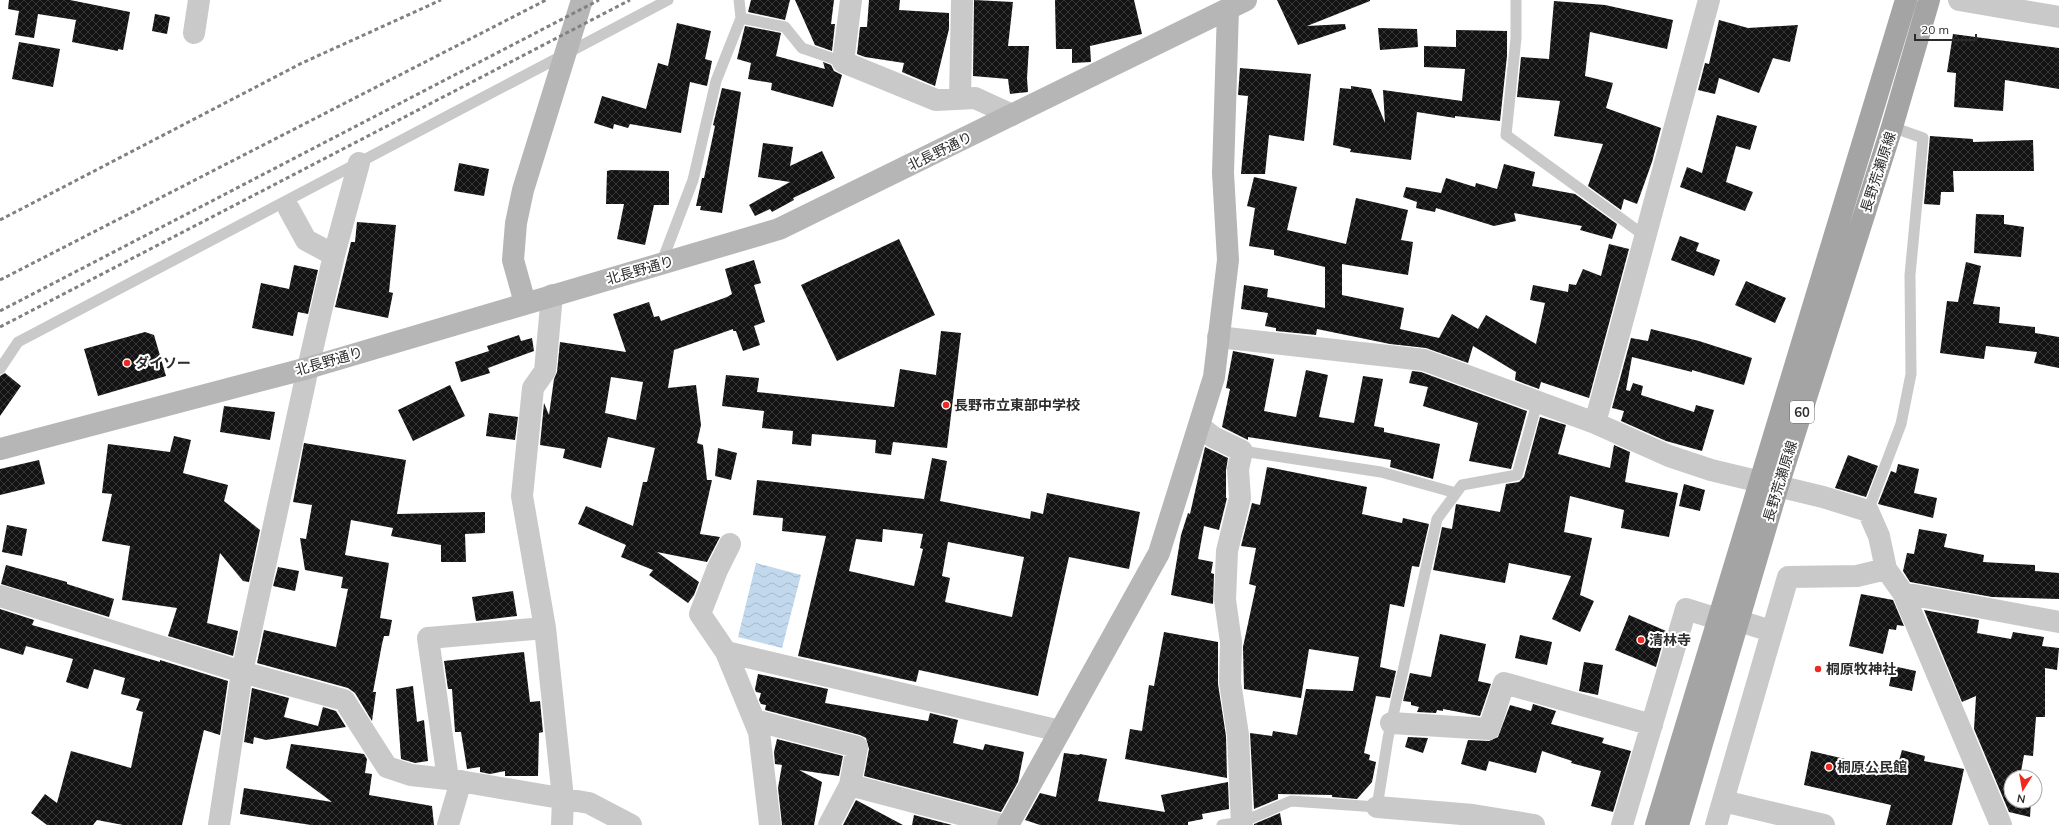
<svg xmlns="http://www.w3.org/2000/svg" width="2059" height="825" font-family="Mulish,'Noto Sans JP',sans-serif">
	<style>
		.water { fill: url(#water-waves) }
		.building { fill: url(#building-cross-hatch); fill-rule: evenodd }
		.lines { fill: none; stroke-linecap: round; stroke-linejoin: round }
		.lane { stroke: #c9c9c9; stroke-width: 11 }
		.street { stroke: #c9c9c9; stroke-width: 22 }
		.secondary { stroke: #b6b6b6; stroke-width: 22 }
		.primary { stroke: #a4a4a4; stroke-width: 22 }
		.rail { stroke: #818181; stroke-width: 3; stroke-dasharray: 4 3; stroke-linecap: butt }
		.poi-dot { fill: #ef2822; stroke: #fff; stroke-width: 1.5 }
		.labels { text-anchor: middle; stroke-width: 4; stroke-linejoin: round; paint-order: stroke }
		.shield { fill: #fff; stroke: #6b6b6b; stroke-width: 1 }
		.shield-label { font-size: 13px; font-weight: bold; fill: #2c2c2c }
		.street-label { font-size: 14px; fill: #2c2c2c; stroke: #fff }
		.poi-label { font-size: 14px; font-weight: bold; fill: #2c2c2c; stroke: #fff; text-anchor: start }
	</style>
	<defs>
		<pattern id="water-waves" width="16" height="10" patternUnits="userSpaceOnUse"><rect width="16" height="10" fill="#c2d8ec"/><path d="M0 5q4-4 8 0t8 0" fill="none" stroke="#a7bacb"/></pattern>
		<pattern id="building-cross-hatch" width="8" height="8" patternUnits="userSpaceOnUse"><rect width="8" height="8" fill="#131313"/><path d="M0 0l8 8M0 8l8-8" fill="none" stroke="#363636"/></pattern>
	</defs>
	<rect width="100%" height="100%" fill="#fff"/>
	<path class="water" d="M756,563L801,575L782,648L738,637Z"/>
	<path class="building" d="M9,0H70L130,12L123,50L118,49V51L72,42L76,20L38,14L34,38L15,35L19,11L8,9Z
		M751,0H790L785,20L748,12Z
		M795,0H834L831,24H835L832,51L815,45Z
		M869,0H900L899,10L949,13V29L935,86L902,72L904,63L865,57L857,54L860,27H867Z
		M974,0L1013,2L1008,46H1029L1027,78L1028,92L1010,94L1008,79L973,76Z
		M1055,0H1134L1142,34L1090,46L1091,62L1072,63V49H1056Z
		M1277,0H1370V1L1307,26L1345,24L1346,29L1298,45Z
		M1554,1L1605,5L1673,20L1667,49L1590,32L1585,76L1613,83L1606,108L1661,128L1652,162L1637,204L1624,199L1621,210L1588,186L1603,144L1554,136L1560,101L1517,97L1521,57L1549,59Z
		M155,14L170,17L167,34L152,31Z
		M1719,20L1748,28L1798,25L1790,62L1773,58L1759,93L1719,78L1715,94L1698,90L1705,63L1709,64Z
		M677,23L711,31L705,59L712,61L707,86L690,82L681,133L630,124L628,128L614,124L613,129L594,123L602,96L646,109L658,63L668,66Z
		M745,26L781,33L776,56L825,69L823,62L831,65L834,71L842,75L833,107L771,90L772,83L748,79L751,63L737,59Z
		M1378,28L1417,29L1418,47L1380,50Z
		M1456,30L1507,31V56L1500,121L1455,116V118L1417,112L1411,160L1350,152L1351,149L1333,145L1340,88L1351,89V86L1371,89L1385,123L1383,90L1462,101L1465,69L1424,67V46L1456,47Z
		M1953,34L2059,48V89L2005,80L2003,111L1954,107L1956,73L1947,72Z
		M19,42L60,49L53,87L12,79Z
		M1240,68L1311,74L1304,141L1269,135L1265,174H1241L1248,96L1238,95Z
		M722,88L741,92L722,213L700,210L701,206H696L702,178H704L715,126L713,125Z
		M1717,115L1757,126L1750,150L1736,146L1726,182L1753,192L1745,211L1680,187L1687,167L1702,173Z
		M1930,136L1973,139V142L2033,140L2034,171H1953L1954,192H1941L1940,205L1924,204Z
		M763,143L793,147L790,166L822,151L835,178L793,198L794,200L772,212L770,209L755,216L749,205L790,182L758,177Z
		M459,163L489,169L484,196L454,191Z
		M1504,164L1535,172L1532,186L1575,194L1617,224L1612,239L1580,230L1582,226L1514,213L1516,221L1494,226L1436,208L1435,212L1416,208L1417,202L1403,197L1406,187L1441,193L1446,178L1475,187L1476,183L1497,189Z
		M611,170L669,171V205H654L645,245L617,239L624,204H606L607,171Z
		M1254,177L1297,187L1287,230L1346,244L1356,198L1408,210L1401,240L1413,242L1408,275L1342,264V295L1404,308L1400,329L1439,338L1452,314L1478,329L1486,315L1536,344L1545,303L1530,300L1533,285L1568,292L1569,284L1576,285L1583,269L1601,276L1609,244L1629,249L1589,398L1541,382L1539,389L1515,380L1516,372L1473,346L1468,363L1426,348L1390,344L1317,329L1316,335L1276,331V328L1265,326L1268,313L1241,309L1244,285L1268,289L1267,297L1325,308V267L1274,255V250L1249,246L1255,208L1247,206Z
		M1976,214L2004,215V224L2024,227L2021,257L1974,253Z
		M357,222L396,225L389,292L393,293L388,318L335,307L351,242H355Z
		M1680,236L1699,243L1696,251L1720,260L1714,276L1671,260Z
		M899,239L935,315L837,361L801,285Z
		M754,260L761,283L754,285L765,322L754,326L760,345L743,351L736,331H733V329L674,350L668,388L696,385L701,425L697,443L703,445L707,480H712L700,534L720,537L707,562L657,552L699,582L694,595L688,603L649,575L653,570L621,557L626,545L578,524L586,506L633,526L643,482H647L655,448L608,437L601,468L563,458L565,449L540,445L544,403L549,415L554,379L557,372L560,342L626,352L613,314L649,302L654,317L659,316L661,321L727,297L732,294L725,269ZM611,377L643,382L636,420L605,413Z
		M1966,262L1981,266L1973,304L2000,307L1999,323L2035,327V333L2059,337V368L2034,363L2037,352L1986,346L1984,359L1940,353L1947,301L1958,302Z
		M294,265L318,270L308,314L298,312L293,336L252,328L261,283L289,289Z
		M1746,281L1786,298L1775,323L1735,305Z
		M1651,329L1699,341L1752,358L1744,385L1692,370V372L1632,357L1626,390L1630,391L1633,383L1643,386L1641,395L1694,412L1696,405L1714,410L1702,451L1666,441L1621,421L1624,411L1612,408L1631,338L1648,341Z
		M941,331L961,333L947,448L893,442L891,455L875,453L876,440L812,434L811,446L792,444L793,431L762,428L764,411L722,406L726,375L759,378L757,392L894,407L900,369L936,375Z
		M145,332L154,335L166,376L98,396L84,349Z
		M519,335L521,341L532,338L534,351L488,368L490,373L461,382L455,362L489,351L487,346Z
		M1233,351L1274,359L1264,411L1296,417L1306,370L1328,375L1319,417L1354,423L1363,376L1383,379L1374,426L1384,428V432L1440,444L1433,479L1390,467L1391,460L1248,437V440L1222,427L1230,389L1226,388Z
		M1412,371L1421,372L1527,411L1511,469L1469,461L1478,423L1423,406L1428,387L1409,383Z
		M5,373L21,386L0,416V376Z
		M450,385L465,416L413,441L398,410Z
		M224,406L275,412L270,440L220,432Z
		M489,413L518,417L515,440L486,436Z
		M1540,417L1566,425L1558,454L1610,468L1614,445L1630,452L1625,482L1678,493L1669,537L1621,528L1624,510L1570,496L1564,532L1592,538L1580,595L1594,601L1580,632L1552,619L1571,576L1509,563L1505,583L1433,570L1442,527L1452,529L1456,504L1500,512L1506,484L1519,482L1524,477Z
		M174,436L191,440L183,473L228,485L224,501L260,530L249,582L243,581L220,553L207,623L238,631L233,656L168,636L177,608L122,600L130,546L102,541L112,494L102,493L108,444L170,452Z
		M304,443L406,460L397,514L485,512V533L465,534L466,562H441V545L391,536L393,528L351,520L345,555L389,563L380,618L392,620L389,636H384L382,644L373,692H376L372,721L355,693L348,688L257,663L264,630L336,647L348,589L341,588L343,577L305,570L300,538L306,539L312,505L293,502Z
		M1205,447L1228,458L1226,470V498H1227L1219,530L1204,526L1198,559L1213,562L1211,573L1214,574L1213,604L1171,595L1181,535L1188,513L1190,514Z
		M718,448L737,453L731,480L715,476Z
		M1848,455L1878,466L1866,497L1835,488Z
		M932,458L947,461L940,501L1030,519L1031,511L1043,514L1047,493L1140,512L1129,569L1069,557L1038,696L919,670L916,682L798,656L826,536L782,531L783,518L753,515L757,480L924,499ZM883,529L923,534L920,548L923,549L914,586L849,571L856,539L882,542ZM948,542L1024,557L1012,617L945,602L950,578L942,576Z
		M39,460L45,484L0,495V469Z
		M1898,464L1919,469L1914,493L1937,498L1933,518L1878,504L1891,471L1896,473Z
		M1267,467L1367,487L1362,514L1402,523L1403,518L1429,524L1419,567L1412,566L1404,607L1390,604L1380,667L1396,671L1390,698L1376,696L1364,753L1370,755L1369,760L1376,762L1372,782L1357,799L1332,797V795L1278,794V799L1254,809L1250,733L1272,736L1273,731L1297,735L1306,689L1353,691L1359,657L1309,649L1301,698L1244,689L1243,647L1256,586L1249,584L1256,548L1241,546L1252,503L1260,505Z
		M1684,484L1705,490L1700,511L1679,506Z
		M7,525L27,529L22,556L2,552Z
		M1919,529L1947,534L1944,547L1984,555L1983,562L2035,565V571L2059,573V599L1992,597L1910,582L1903,571L1907,553L1914,554Z
		M6,565L67,582V584L114,599L109,617L1,584Z
		M278,567L299,571L295,591L273,586Z
		M513,591L517,616L476,621L472,597Z
		M1861,594L1893,600L1904,626L1897,625L1896,630L1889,629L1883,654L1849,646Z
		M0,609L34,620L32,625L160,662V660L228,681L220,735L204,730L182,825H123L97,820L93,825H47L31,813L45,794L57,803L71,751L131,768L143,712L136,710L140,699L121,694L125,678L94,669L88,689L66,682L73,659L26,646L23,655L0,648Z
		M1924,610L1979,620L1977,633L2011,639L2013,632L2044,637L2042,646L2059,648L2057,670L2045,668V717H2036L2033,756L2024,755L2020,777H2011V801H2031L2030,817L2009,812L1974,729L1976,696L1962,702Z
		M1629,615L1666,631L1656,667L1615,650Z
		M1164,632L1218,642V684L1226,736L1227,778L1125,759L1130,729L1142,731L1149,685L1154,686Z
		M1440,634L1486,644L1478,681L1491,684L1480,716L1443,709V711L1437,710L1436,713L1417,712L1419,707L1411,705V702L1403,701L1410,673L1431,677Z
		M1520,635L1552,642L1547,665L1515,658Z
		M524,652L530,702L540,701L543,732L539,733L538,776H505V771L490,774L480,772V767L467,769L461,732H455L452,689H448L444,661Z
		M1584,662L1603,665L1598,695L1579,691Z
		M1893,666L1916,671L1912,691L1889,686Z
		M758,674L828,689L825,703L928,721L930,713L958,720L953,743L983,750L985,744L1024,752L1018,782L1001,812L864,776L869,749L866,738L860,735L765,710L766,705L761,704L759,700L761,693L756,692L755,689Z
		M413,686L417,722L424,720L428,761L415,763L401,759L396,689Z
		M252,688L289,698L284,717L318,726L323,707L336,711L346,727L266,740L254,737L253,744L244,742Z
		M1533,704L1556,711L1551,724L1604,738L1602,743L1631,751L1613,812L1591,806L1601,771L1571,763L1572,761L1542,751L1536,773L1489,761L1486,771L1461,764L1468,740L1489,741L1498,737L1510,705L1531,711Z
		M1408,737L1428,738L1423,753L1405,747Z
		M777,739L843,756L839,776L799,770L822,782L814,825H782L778,788L782,765L775,764L774,752Z
		M291,744L364,754L367,759L365,773L372,774L369,795L432,806L434,825H311L240,814L244,788L332,802L286,768Z
		M1902,750L1925,756L1924,761L1964,769L1952,825H1886L1891,805L1804,785L1811,751L1896,771Z
		M1064,753L1079,755L1080,754L1107,759L1098,801L1165,812L1161,795L1228,782L1229,809L1202,814L1203,819L1188,822V825H1040L1025,820L1040,793L1056,797Z
		M856,800L903,825H843Z
		M1280,813L1282,825H1254V824Z
		M914,815L952,825H912Z"/>
	<g class="lines">
		<path class="lane" d="M1516,0V38L1506,135L1645,236
			M741,18L785,27L802,48L843,62
			M661,264L693,180L716,81L741,18L739,0
			M0,369L18,342L668,0
			M1242,451L1381,472L1456,493
			M1868,511L1901,424L1911,374L1910,275L1923,138L1892,127
			M1222,825L1242,822L1291,801L1377,807L1388,738L1437,519L1462,485L1517,475L1537,403"/>
		<path class="street" d="M851,0L843,62L936,100L975,98L1012,115
			M1959,0L2059,17
			M194,33L199,0
			M960,98L962,0
			M289,209L306,240L334,255
			M1218,337L1424,360L1595,423L1669,456L1711,470L1823,497L1868,511L1879,536L1886,569L1903,593L2001,825
			M1595,423L1709,0
			M1199,426L1213,437L1242,451L1238,469L1240,498L1227,551L1225,600L1231,642L1230,682L1238,735L1242,825
			M730,544L717,570L700,614L726,652L759,732L770,825
			M1903,593L2059,622
			M0,596L242,672L344,700L387,767L411,775L448,779L589,803L631,825
			M1739,621L1771,631
			M545,628L522,496L533,388L545,371L552,295
			M726,652L1060,731
			M754,720L857,747L850,785
			M1391,723L1489,729L1504,683L1652,725
			M448,779L428,638L545,628L563,798L562,825
			M1723,801L1824,825
			M1377,807L1473,815L1534,825
			M219,825L242,672L308,368L334,255L359,163
			M448,825L461,781
			M829,825L850,785L1001,825
			M1622,825L1686,609L1718,619
			M1716,825L1788,577L1857,576L1886,569"/>
		<path class="secondary" d="M525,303L513,260L516,223L523,190L582,0
			M0,449L308,368L779,229L1246,0
			M1008,825L1159,553L1214,377L1228,260L1223,173L1228,9"/>
		<path class="primary" d="M1656,825L1906,0
			M1678,825L1778,486L1892,127L1929,0"/>
		<path class="rail" d="M0,220L302,63L441,0
			M0,280L546,0
			M0,311L599,0
			M0,327L630,0"/>
	</g>
	<g class="poi-dot">
		<circle cx="127" cy="363" r="4"/>
		<circle cx="946" cy="405" r="4"/>
		<circle cx="1641" cy="640" r="4"/>
		<circle cx="1818" cy="669" r="4"/>
		<circle cx="1829" cy="767" r="4"/>
	</g>
	<g class="labels">
		<rect class="shield" x="1790" y="401" width="24" height="22" rx="3"/>
		<g class="shield-label">
			<text x="1802" y="417">60</text>
		</g>
		<g class="street-label">
			<text transform="translate(940 151) rotate(-26)" y="5">北長野通り</text>
			<text transform="translate(1878 172) rotate(-72)" y="5">長野荒瀬原線</text>
			<text transform="translate(640 270) rotate(-16)" y="5">北長野通り</text>
			<text transform="translate(329 361) rotate(-16)" y="5">北長野通り</text>
			<text transform="translate(1780 481) rotate(-73)" y="5">長野荒瀬原線</text>
		</g>
		<g class="poi-label">
			<text x="135" y="368">ダイソー</text>
			<text x="954" y="410">長野市立東部中学校</text>
			<text x="1649" y="645">清林寺</text>
			<text x="1826" y="674">桐原牧神社</text>
			<text x="1837" y="772">桐原公民館</text>
		</g>
	</g>
	<g transform="translate(2023 789) rotate(191)"><circle r="19" fill="#ffffff" stroke="#ababab"/>
	<path d="M0-3L7 15L0 10L-7 15Z" fill="#ef2822"/>
	<text y="-6" font-size="11" font-weight="bold" text-anchor="middle" fill="#2c2c2c">N</text>
	</g>
	<path d="M1915 34v6h61v-6" fill="none" stroke="#2c2c2c" stroke-width="2"/>
	<text x="1921" y="34" font-size="12" fill="#2c2c2c" stroke="#ffffff" stroke-width="3" paint-order="stroke">20 m</text>
</svg>
